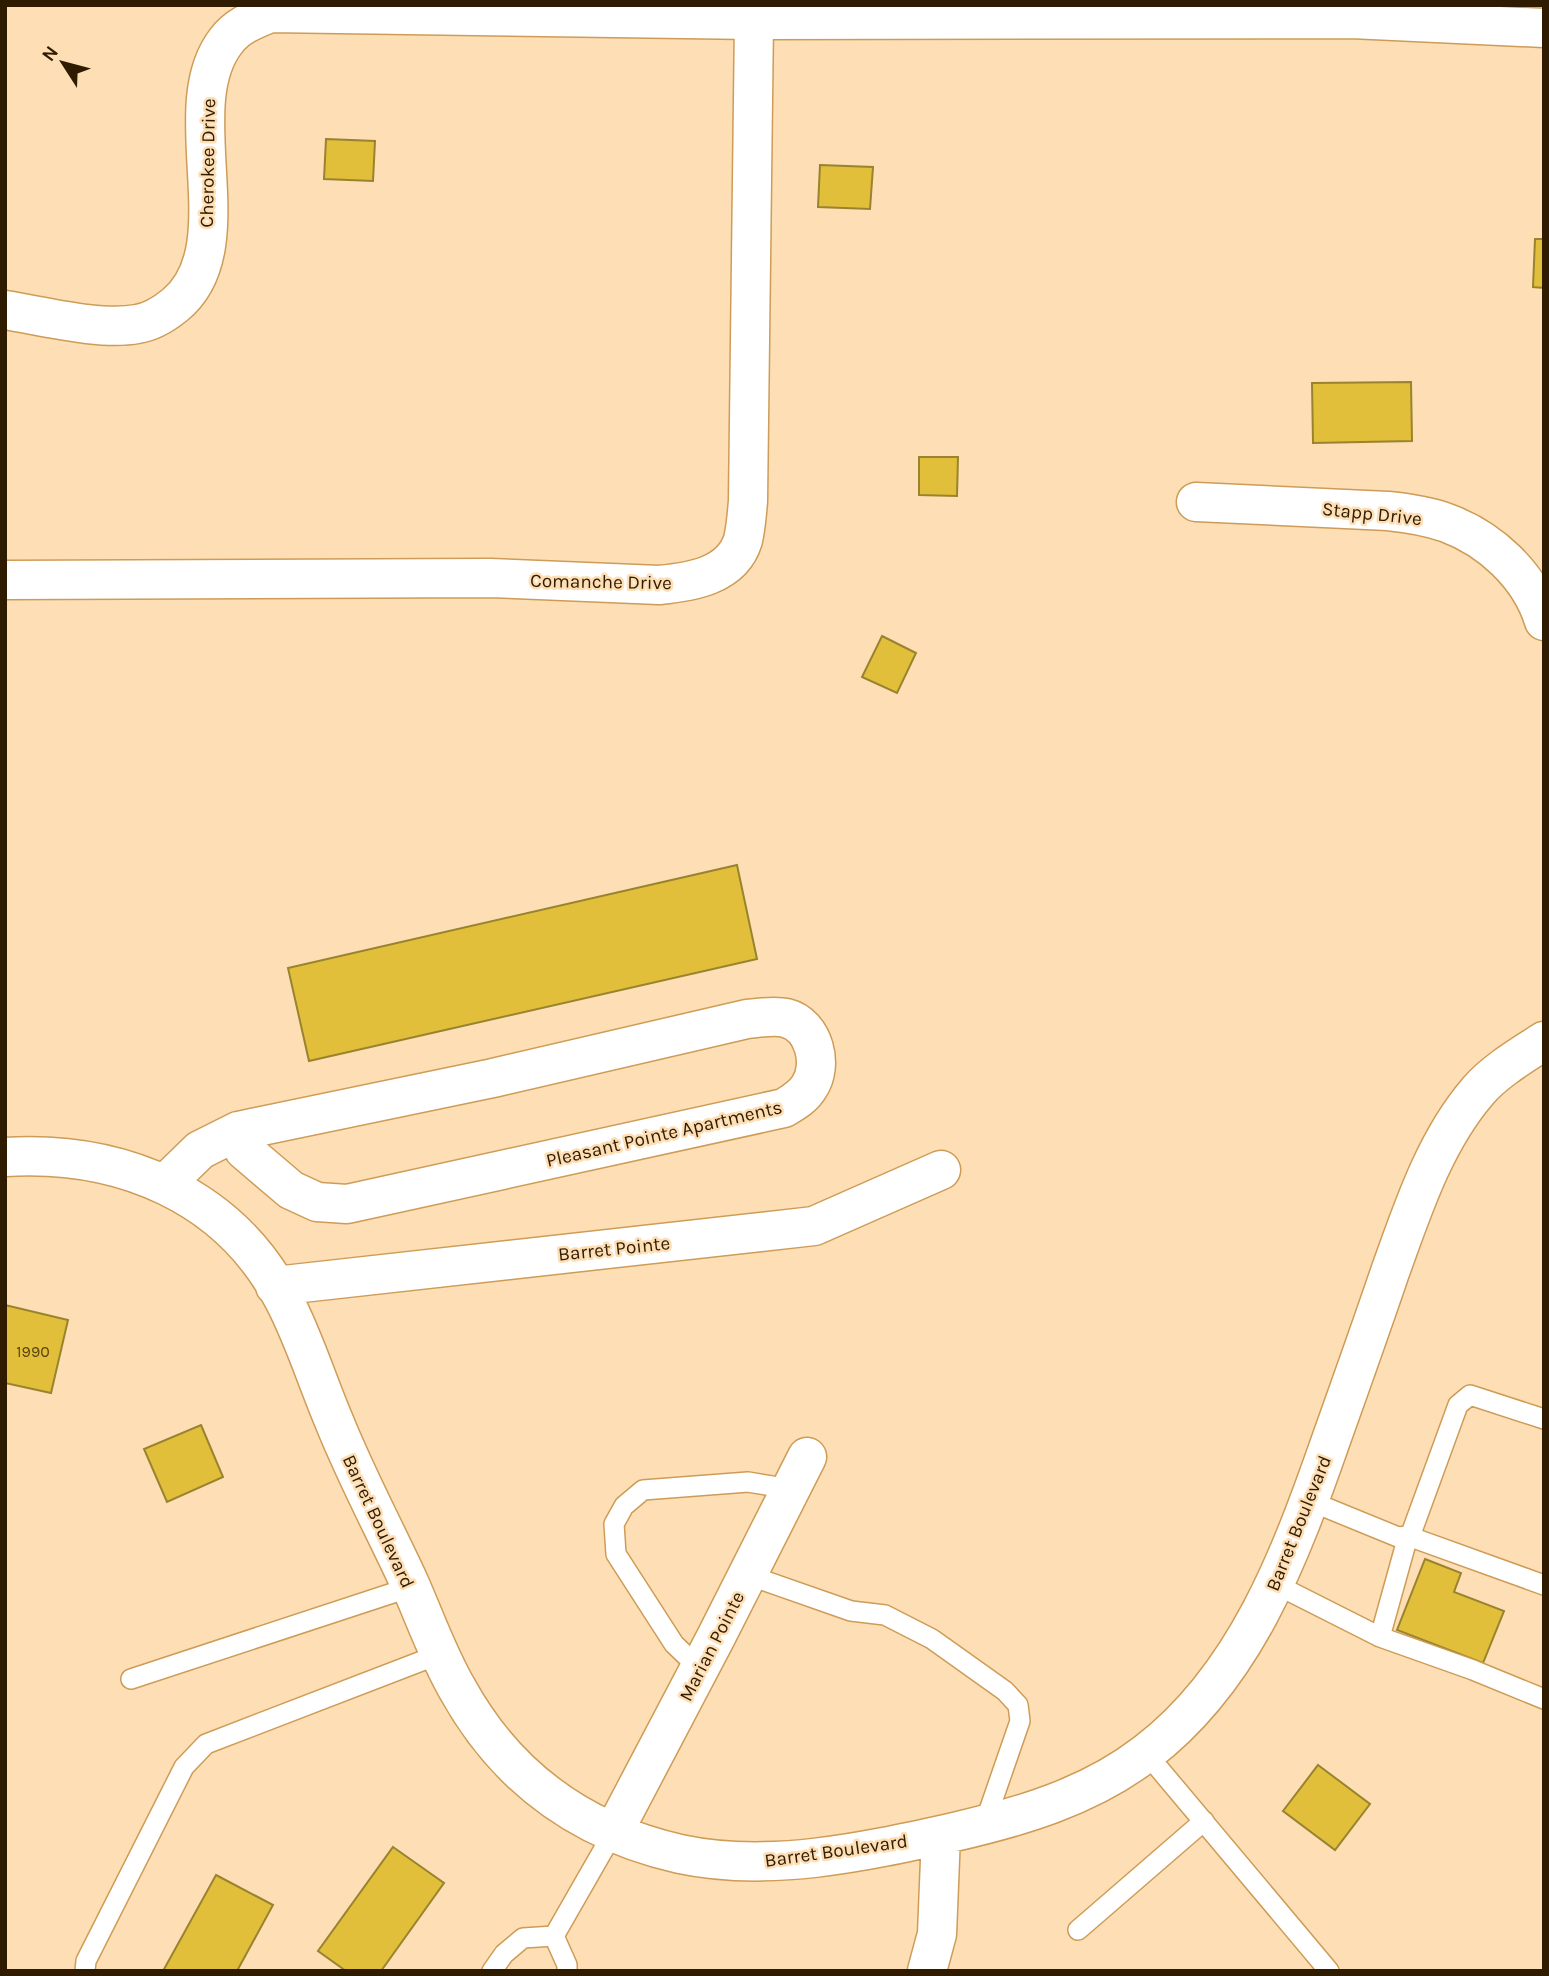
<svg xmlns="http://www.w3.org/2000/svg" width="1549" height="1976" font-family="Karla,sans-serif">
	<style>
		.building { fill: #e1bf3a; stroke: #99832e; stroke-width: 2 }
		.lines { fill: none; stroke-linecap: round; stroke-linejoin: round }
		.service-casing { stroke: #ce9c56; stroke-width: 22 }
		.minor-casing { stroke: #ce9c56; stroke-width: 41 }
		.service { stroke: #fff; stroke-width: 19 }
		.minor { stroke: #fff; stroke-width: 38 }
		.labels { text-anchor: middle; stroke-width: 5; stroke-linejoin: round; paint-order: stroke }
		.number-label { font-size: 16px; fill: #5c450e }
		.street-label { font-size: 19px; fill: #2f1c00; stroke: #fddeb5 }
	</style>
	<rect width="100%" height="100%" fill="#fddeb5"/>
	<path class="building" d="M326,139L375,141L373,181L324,179Z
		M820,165L873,167L870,209L818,207Z
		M1535,239H1544V288L1533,287Z
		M1411,382L1412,441L1313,443L1312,383Z
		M919,457H958L957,496L919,495Z
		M882,636L916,653L897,693L862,677Z
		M737,865L757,959L309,1061L288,968Z
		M5,1305L68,1320L51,1393L5,1383Z
		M201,1425L223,1477L167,1502L144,1449Z
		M1425,1559L1461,1573L1454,1592L1504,1611L1483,1663L1397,1630Z
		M1318,1765L1370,1804L1335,1850L1283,1811Z
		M393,1847L444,1883L381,1971H346L318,1951Z
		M216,1875L273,1905L237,1971H163Z"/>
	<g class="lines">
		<g class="service-casing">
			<path id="service" d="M1310,1501L1398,1537L1408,1536L1412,1531L1458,1405L1470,1395L1544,1419
				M748,1575L851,1611L885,1615L932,1639L1005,1691L1018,1705L1020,1721L984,1825
				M1275,1584L1380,1637L1473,1670L1544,1699
				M1380,1637L1408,1536L1544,1585
				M700,1669L674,1644L616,1554L614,1524L624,1506L643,1490L748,1482L791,1489
				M131,1679L411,1587
				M1146,1753L1329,1971
				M1078,1930L1204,1821
				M554,1936L613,1833
				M554,1936L567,1965V1971
				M85,1971L86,1961L184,1767L206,1744L440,1654
				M492,1971L504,1954L523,1938L554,1936"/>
		</g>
		<g class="minor-casing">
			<path id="minor" d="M5,310C43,316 101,331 137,324C151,322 164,314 175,305C246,247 173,109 226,41C237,26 253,20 270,13L754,20L1351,19L1544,28
				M1196,502L1388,511C1408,513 1428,516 1447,523C1490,539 1530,575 1544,621
				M5,580L490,578L659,585C691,582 732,576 743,540C746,527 747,513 748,501L754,20
				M5,1157C120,1150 229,1194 284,1300C304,1338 317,1381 334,1421C356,1476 384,1528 409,1582C425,1618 438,1656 458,1690C507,1778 582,1832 680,1854C768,1873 864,1852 950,1833C1020,1817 1089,1797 1146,1753C1246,1677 1291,1554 1331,1440C1351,1384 1371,1328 1390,1272C1412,1211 1434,1142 1478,1091C1495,1071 1521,1056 1544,1041
				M165,1184L200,1150L238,1131L244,1150L291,1190L317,1202L347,1204L784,1108C794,1102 803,1097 809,1087C824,1065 814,1025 786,1018C774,1015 759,1018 747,1019L493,1078L238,1131
				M275,1286L814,1226L941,1170
				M613,1833L716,1637L807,1457
				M927,1971L937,1934L941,1835"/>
		</g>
		<use href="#service" class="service"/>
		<use href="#minor" class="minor"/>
	</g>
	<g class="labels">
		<g class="number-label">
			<text x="33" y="1357">1990</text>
		</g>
		<g class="street-label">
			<text transform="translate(207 163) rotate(-89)" y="7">Cherokee Drive</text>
			<text transform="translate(1372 513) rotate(6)" y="7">Stapp Drive</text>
			<text transform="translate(601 581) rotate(1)" y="7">Comanche Drive</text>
			<text transform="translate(664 1133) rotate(-13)" y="7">Pleasant Pointe Apartments</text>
			<text transform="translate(614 1248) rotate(-6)" y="7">Barret Pointe</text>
			<text transform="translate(379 1521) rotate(65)" y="7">Barret Boulevard</text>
			<text transform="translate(1298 1523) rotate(-68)" y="7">Barret Boulevard</text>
			<text transform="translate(711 1646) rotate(-63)" y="7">Marian Pointe</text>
			<text transform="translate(836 1850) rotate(-8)" y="7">Barret Boulevard</text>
		</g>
	</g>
	<rect width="1549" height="1976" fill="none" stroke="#2f1c00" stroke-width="14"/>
	<g transform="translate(63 63) rotate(306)" stroke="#fddeb5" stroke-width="5" paint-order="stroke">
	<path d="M0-5L12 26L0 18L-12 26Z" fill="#2f1c00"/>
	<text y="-10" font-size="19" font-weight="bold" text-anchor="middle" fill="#2f1c00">N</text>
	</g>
</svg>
